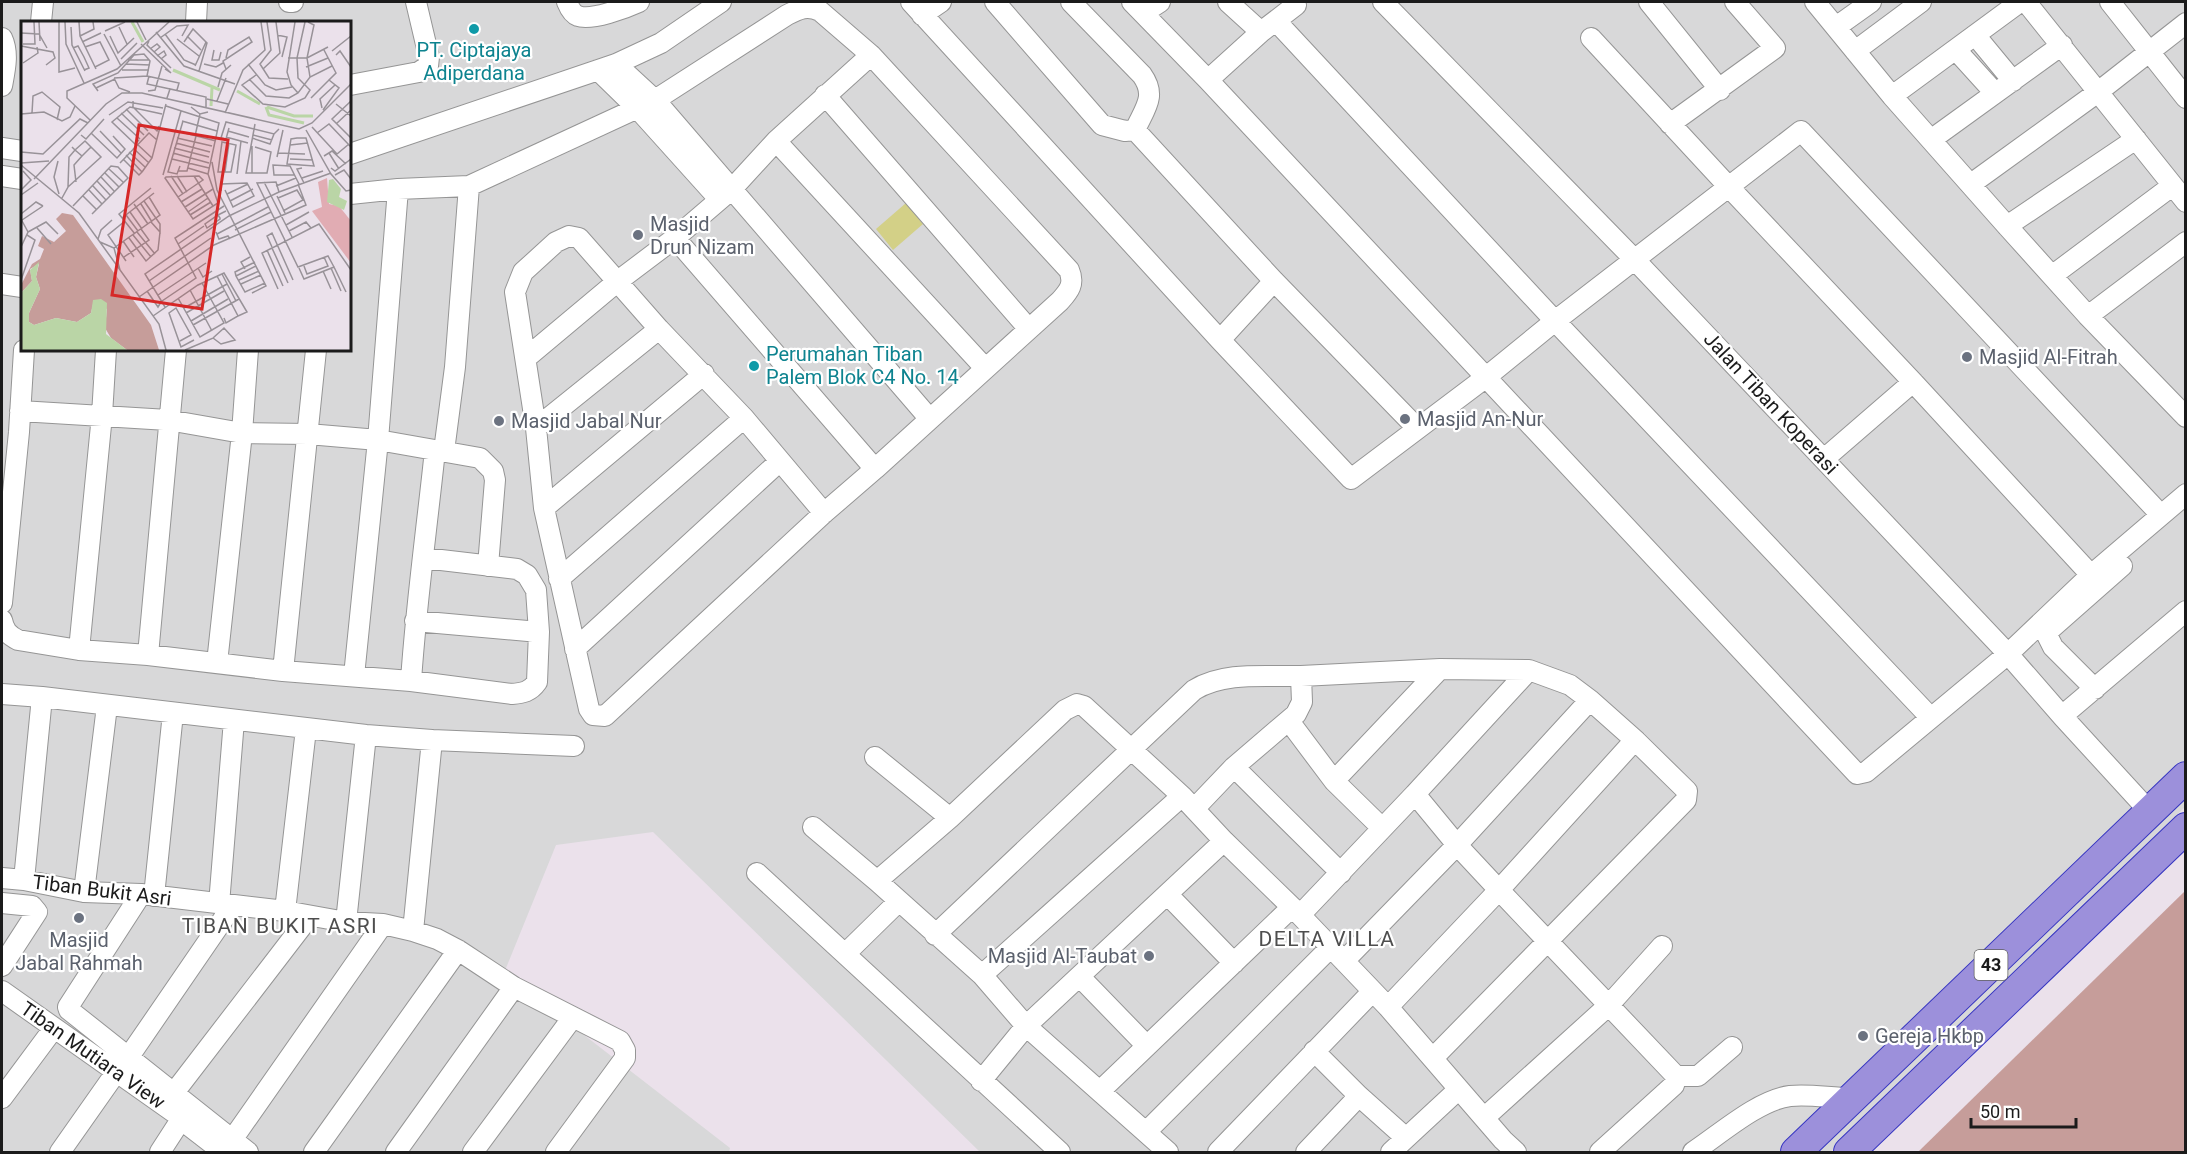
<svg xmlns="http://www.w3.org/2000/svg" width="2187" height="1154" font-family="Roboto,sans-serif">
	<style>
		.residential { fill: #d8d8d9; fill-rule: evenodd }
		.forest { fill: #c69d9a }
		.pitch { fill: #d3d087 }
		.lines { fill: none; stroke-linecap: round; stroke-linejoin: round }
		.minor-casing { stroke: #959595; stroke-width: 22 }
		.highway-casing { stroke: #3736c1; stroke-width: 32 }
		.minor { stroke: #fff; stroke-width: 20 }
		.highway { stroke: #9c90db; stroke-width: 30 }
		.culture-dot { fill: #0f9aa8; stroke: #fff; stroke-width: 2 }
		.worship-dot { fill: #6b7280; stroke: #fff; stroke-width: 2 }
		.labels { text-anchor: middle; stroke-width: 4.5; stroke-linejoin: round; paint-order: stroke }
		.shield { fill: #fff; stroke: #5f5f5f; stroke-width: 1.5 }
		.shield-label { font-size: 18px; font-weight: bold; fill: #1b1b1b }
		.culture-label { font-size: 20px; fill: #0d838f; stroke: #fff }
		.worship-label { font-size: 20px; fill: #5b616d; stroke: #fff; text-anchor: start }
		.street-label { font-size: 20px; fill: #1b1b1b; stroke: #fff }
		.neighbourhood-label { font-size: 21px; letter-spacing: 1.5px; fill: #4e4e4e; stroke: #fff }
		.inset-river { fill: none; stroke: #bad5a6; stroke-width: 3 }
		.inset-road { fill: none; stroke: #989298; stroke-width: 1.5 }
		.view { fill: #d62828; fill-opacity: 0.15; stroke: #d62828; stroke-width: 3 }
		.inset-edge { fill: none; stroke: #1b1b1b; stroke-width: 3 }
	</style>
	<rect width="100%" height="100%" fill="#ebe1eb"/>
	<path class="residential" d="M2,2H2185V807L1830,1152H980L653,832L556,845L504,973L730,1148L729,1152H2ZM22,22H350V350H22Z"/>
	<path class="forest" d="M2185,891V1152H1918Z"/>
	<path class="pitch" d="M906,203L923,224L893,250L876,229Z"/>
	<g class="lines">
		<g class="minor-casing">
			<path id="minor" d="M289,2H293
				M567,2C569,7 572,14 578,16C591,21 626,8 639,2
				M911,2L1220,340L1351,479L1485,378L1555,321L1801,131L2161,515
				M995,2L1102,125L1125,131L1135,130C1145,108 1157,96 1142,75L1071,2
				M1132,2L1208,80L1857,774L1866,772L2008,654L2091,575L2186,494
				M1228,2L1261,32
				M1383,2L1635,260L2008,654L2062,716L2150,812
				M1649,2L1720,90
				M1815,2L1892,96L2007,226L2088,316L2186,417
				M2026,2L2186,202
				M2110,2L2186,98
				M1143,13L1160,2
				M922,15L941,2
				M1276,21L1555,321L1931,718
				M41,22L43,2
				M196,22L197,2
				M1836,27L1871,2
				M1975,35L2013,81
				M2,38C9,53 5,70 2,86
				M1591,38L1728,186L1913,382L2091,575
				M1956,50L1995,93
				M1855,51L1921,2
				M616,64L655,100L929,418
				M598,70L638,109L719,199
				M1208,80L1261,32L1296,5
				M350,85L419,72L428,66L429,57L416,2
				M825,95L1028,328
				M1892,96L2020,2
				M1670,124L1775,48L1735,2
				M1135,130L1274,281L1417,428
				M1932,139L2062,45
				M776,141L985,368
				M2,148L22,151
				M350,154L616,64L661,43L721,2
				M2,176L22,179
				M1971,184L2098,92L2186,23
				M350,194L398,189L469,186L655,100L787,15C799,9 807,5 820,11L871,55L1069,270C1075,284 1069,291 1060,301L875,469L824,513L605,716L593,715L589,709L544,508L536,428L515,292L523,272L556,242L569,236L579,238L659,329L744,418L824,513
				M2007,226L2136,139
				M675,238L875,469
				M2053,275L2172,186
				M2,284L22,287
				M2088,316L2186,242
				M1220,340L1274,281
				M526,358L618,281L675,238L731,190L776,141L871,55
				M20,411L168,420L242,433L308,434L378,440L480,458L493,471L495,480L488,566
				M536,428L659,329
				M444,451L455,367L469,186
				M1824,459L1913,382
				M544,508L704,374
				M559,579L744,418
				M2,603L19,432L24,350
				M2,620C4,630 8,635 18,640L79,650L148,655L283,671L411,681L512,694C523,693 530,692 537,682L539,632L536,590L527,575L517,569L424,558
				M415,621L539,632
				M575,649L780,461
				M79,650L102,415L106,350
				M148,655L176,350
				M217,663L242,433L248,350
				M283,671L316,350
				M354,676L378,440L398,189
				M1301,676L1440,669L1529,670L1570,685L1590,700L1635,740L1687,791L1686,800L1433,1058
				M411,681C416,604 427,527 435,450
				M2095,689L2053,647L2046,633L2122,566
				M2,694L42,697L366,735L432,740L574,746
				M2062,716L2186,611
				M1289,721L1334,781L1382,828
				M875,757L950,818
				M1234,767L1341,873
				M1334,781L1440,669
				M1415,794L1529,670
				M813,827L877,881L982,975L1026,1026L1168,1152
				M757,873L1060,1152
				M2,878L24,880L84,892L141,894L285,911L346,922L383,924L413,931L437,939L458,950L514,987L620,1041L625,1050V1058L556,1152
				M24,880L42,697
				M877,881L950,818L1065,710L1077,704L1084,706L1182,796L1224,841L1300,915L1388,1007L1503,1140L1516,1152
				M84,892L107,706
				M141,894L68,1007L69,1010L248,1152
				M1168,895L1234,963
				M154,896L173,713
				M2,903L32,906L37,912L2,966
				M219,904L234,720
				M285,911L306,729
				M1300,915L1415,794L1457,845L1499,890L1676,1076
				M346,922L366,735
				M413,931L432,740
				M935,935L1194,690C1224,671 1267,677 1301,676L1302,702L1296,714L1234,767L1194,809
				M845,954L899,901
				M1344,961L1457,845L1590,700
				M982,975L1182,796
				M1080,977L1146,1045
				M2,991L182,1118L160,1152
				M1388,1007L1499,890L1635,740
				M1314,1051L1359,1096L1406,1138
				M128,1058L233,905
				M1676,1076H1698L1732,1047
				M981,1081L1026,1026L1224,841
				M1100,1091L1292,907
				M173,1094L309,917
				M2,1098L54,1028
				M1484,1118L1608,1006L1662,946
				M183,1121L223,1152
				M1146,1132L1330,948
				M232,1140L383,924
				M60,1152L117,1071
				M314,1152L458,950
				M396,1152L514,987
				M473,1152L573,1017
				M1218,1152L1372,992
				M1306,1152L1359,1096
				M1391,1152L1459,1089
				M1600,1152L1674,1085L1676,1076
				M1693,1152C1719,1135 1758,1100 1790,1096C1810,1094 1831,1098 1851,1098"/>
		</g>
		<g class="highway-casing">
			<path id="highway" d="M1796,1152L2186,777
				M1849,1152L2186,828"/>
		</g>
		<use href="#minor" class="minor"/>
		<use href="#highway" class="highway"/>
	</g>
	<g class="culture-dot">
		<circle cx="474" cy="29" r="6"/>
		<circle cx="754" cy="366" r="6"/>
	</g>
	<g class="worship-dot">
		<circle cx="638" cy="235" r="6"/>
		<circle cx="1967" cy="357" r="6"/>
		<circle cx="1405" cy="419" r="6"/>
		<circle cx="499" cy="421" r="6"/>
		<circle cx="79" cy="918" r="6"/>
		<circle cx="1149" cy="956" r="6"/>
		<circle cx="1863" cy="1036" r="6"/>
	</g>
	<g class="labels">
		<rect class="shield" x="1974.5" y="950" width="33" height="30" rx="4.5"/>
		<g class="shield-label">
			<text x="1991" y="971">43</text>
		</g>
		<g class="culture-label">
			<text x="474" y="57">PT. Ciptajaya<tspan x="474" dy="23">Adiperdana</tspan></text>
			<text x="766" y="361" text-anchor="start">Perumahan Tiban<tspan x="766" dy="23">Palem Blok C4 No. 14</tspan></text>
		</g>
		<g class="worship-label">
			<text x="650" y="231">Masjid<tspan x="650" dy="23">Drun Nizam</tspan></text>
			<text x="1979" y="364">Masjid Al-Fitrah</text>
			<text x="1417" y="426">Masjid An-Nur</text>
			<text x="511" y="428">Masjid Jabal Nur</text>
			<text x="79" y="947" text-anchor="middle">Masjid<tspan x="79" dy="23">Jabal Rahmah</tspan></text>
			<text x="1137" y="963" text-anchor="end">Masjid Al-Taubat</text>
			<text x="1875" y="1043">Gereja Hkbp</text>
		</g>
		<g class="street-label">
			<text transform="translate(1771 403) rotate(47)" y="7">Jalan Tiban Koperasi</text>
			<text transform="translate(102 890) rotate(7)" y="7">Tiban Bukit Asri</text>
			<text transform="translate(93 1055) rotate(35)" y="7">Tiban Mutiara View</text>
		</g>
		<g class="neighbourhood-label">
			<text x="280" y="933">TIBAN BUKIT ASRI</text>
			<text x="1327" y="946">DELTA VILLA</text>
		</g>
	</g>
	<g transform="translate(21 21)">
		<rect width="330" height="330" fill="#ebe1eb"/>
		<path d="M306,157L308,183L318,185L330,200V242L291,190L301,186L297,161Z" fill="#e1acb3"/>
		<path d="M41,192L52,194L130,304L138,329H106L90,317L84,307L86,288L73,279L70,292L56,301L35,297L13,304L8,301V292L19,268L15,256L18,243L9,248L11,260L0,272V264L11,243L19,238L23,228L17,225L21,215L33,221L45,210L35,198Z" fill="#c69d9a"/>
		<path d="M312,158L320,168L318,176L326,180L323,189L306,181L308,159ZM18,241L15,256L19,268L8,292V301L13,304L35,297L56,301L70,292L72,279L80,278L86,282L85,313L106,329H0V272L11,260L9,249Z" fill="#bad5a6"/>
		<path class="inset-river" d="M111,1L122,21M152,49L199,69M216,70L239,83M190,85L191,67M245,86L248,94L283,102M246,86L273,95H292"/>
		<path class="inset-road" d="M18,1L19,20M38,1V51L54,47M44,1L45,23L63,62M58,1L59,15L75,48M116,1L125,19M246,1L250,29L239,43L248,57L267,58M274,1L266,51L270,64L277,72M287,1L293,4L286,37L289,56M50,6L51,24L64,50M98,6L106,23M84,10L104,1M135,11L163,45L214,63M0,12L18,13L26,27M83,13L100,45M144,13L163,39L175,44M256,14L266,16L261,36M59,15L73,8L72,1M89,15L97,32L113,17M166,15L180,29M139,17L156,5L167,4L161,15M156,18L178,35M128,20L126,24L150,47M61,21L80,12M163,21L172,8L186,22L178,50M2,23H14L13,1M120,23L150,52L144,48M0,25L32,31L34,37L25,44M64,26L79,21L88,39L74,46M52,27L57,25L63,36L68,47L63,49M129,28L136,23L139,26L133,31M193,29L191,39H198L200,31M311,30L330,15M315,34L319,30L330,46M136,35L143,30L145,34L140,38M267,37H286L307,26M100,38L116,22M107,39H128M2,42L17,32L16,26M105,43L129,44M183,43L195,46L202,42M227,43L244,64L255,69L271,66M174,45L185,21M285,46L307,37M205,48L202,40L231,21L228,16L207,29L205,37M242,48L259,32L255,1M101,49H128M235,54L221,64L242,83L264,86L284,77L289,69L277,57L276,37L284,1M126,55L158,62L156,69M128,55L126,63L149,68M93,57L98,67L109,71M228,58L245,75L268,77L277,72L289,56L311,45M197,66L201,52L210,44M75,67L94,58M77,70L72,63L97,52L113,34L123,33L129,40L126,55L93,57M127,70L134,69L141,45M146,77L149,68L185,76V87M290,77L308,59M186,78L207,83M112,80V86L136,110L138,105M196,80L205,57M330,80L311,98L330,117M315,83L330,95M145,85L198,102L187,153L197,182L172,198L144,157L145,156L178,155L182,159L157,176M170,86L179,93L187,91M301,87L299,78L314,64M105,88L127,110M302,89L318,67L308,59L315,52L303,29M11,92L12,75L21,71L39,86L36,99M100,92L123,114M204,92L222,49L244,29L240,1M0,93L23,91L41,100L49,96L54,85M88,94L107,81L142,87M96,97L119,118M69,99L46,77V70L96,48L148,1M161,100L196,110M315,103L330,89M291,106L316,133L328,123M208,107L205,118L200,117L205,101L253,113L258,108M285,109L310,153L325,170L330,169M79,110L100,132M207,110L228,116M160,111L195,120M70,112L96,137L104,128L92,115M296,112L308,103L330,126M60,114L65,118L83,98M232,114L251,119M174,115L179,93M205,116L227,122M156,117L191,125M231,117L249,123L253,113M276,117H285L293,145L266,143L270,118ZM118,119L114,123L91,101L109,86L141,93M201,121L215,124L210,151H197ZM155,122L189,131M116,123L131,137M269,124L287,122M234,126L250,131L246,152H225L234,103M112,127L128,142M153,127L188,136M0,131L22,133L59,98L67,102M108,131L124,146M152,132L188,142M257,132L284,133M308,132L318,148M105,134L121,151M303,135L311,130L325,143M256,136L262,109M102,138L118,154L121,151M151,138L188,147M269,138L292,139M37,140L33,156L38,173M191,141L196,169L245,265L231,272M0,142L28,140M99,142L128,112L136,119M0,144L58,192L138,303L145,329M159,145L156,153L147,151L162,100M167,147L187,153M281,147L276,148L283,162M310,147L314,150L330,138M88,148L102,161M157,150H166L175,115M121,151L131,137L145,83M204,151L208,122M84,152L98,166M231,152V125M216,153L220,120M142,154L160,90M273,154H253L252,144L269,145L278,163M314,154L323,149L330,158M150,155L162,173M156,155L166,171M173,155L192,185M80,156L93,170M281,157L302,150M13,158L85,83L101,72H121L278,108L291,102L330,63M76,160L89,174M55,161L53,144L61,135M243,161L271,216M72,165L85,179M255,165L275,157M47,166L80,136L64,120L54,129L51,126M0,169L10,159L2,150M68,169L81,183M200,170V163L226,162L233,175L212,186L204,169M258,171L255,161L236,162L277,246L307,235L313,246L283,258L278,247M206,173L227,163M0,174L17,162M62,175L75,188M256,175L264,192M41,177L47,166L48,136L54,129L61,135L70,126M257,177L276,169L282,179L262,190M123,180L139,203V211L130,201M209,180L232,168M160,181L181,168M113,183L127,203M120,183L131,201M52,185L90,145L97,146L107,157L71,193M164,186L192,168M195,190L197,194L199,197V198L186,207L184,203L197,194L205,190M109,191L121,208M167,191L187,177M0,193L15,181L22,185M105,194L117,210M169,194L190,181M101,197L133,172M0,198L7,211L0,226M1,199L22,185M104,200L87,214L105,240M265,204L288,191M16,207L30,223M214,209L250,191M268,210L285,201L290,207M7,211L25,201L37,213M116,211L134,233M195,211L198,218L207,215L209,218M114,213L98,193L130,167M196,213L247,186M112,214L130,236M108,217L125,240L137,229L139,211M77,218L80,209L91,199M102,220L113,236M79,221L93,227L99,249M157,223L183,205M251,226L246,215L251,212L272,259M93,227L139,194L128,176M251,227L241,232L257,268M246,229L262,265M103,236L128,219L120,208M234,241L214,251L215,255L224,271L244,262M283,245L286,253L307,245L303,236M313,246L325,271M177,247L182,256L191,250M310,247L320,270M224,248L220,241L229,236M302,250L310,268M201,253L215,280M196,255L217,295L205,302L203,297M215,255L235,245M0,259L14,219L6,214M218,259L238,250M128,260L190,217M267,262L251,227L298,203L330,249M220,263L240,254M169,269L191,310M126,270L137,286L140,281M137,274L185,242M118,276L193,224L285,184L277,163M157,277L179,316L203,302L181,262M141,280L175,257L154,217L203,185M144,286L124,253L208,195L258,171L310,152M163,287L206,263M165,292L203,270M132,295L177,264L203,252L226,291L217,295M170,300L207,278M172,304L218,278M159,320L170,314L155,287L148,292L160,326L173,319M164,329L192,317L200,323L214,319L203,307L192,317"/>
		<path class="view" d="M118,104L207,119L181,288L91,274Z"/>
		<rect width="330" height="330" class="inset-edge"/>
	</g>
	<rect width="2187" height="1154" fill="none" stroke="#1b1b1b" stroke-width="6"/>
	<path d="M1971 1118v9h105v-9" fill="none" stroke="#1b1b1b" stroke-width="3"/>
	<text x="1980" y="1118" font-size="18" fill="#1b1b1b" stroke="#ffffff" stroke-width="4.5" paint-order="stroke">50 m</text>
</svg>
